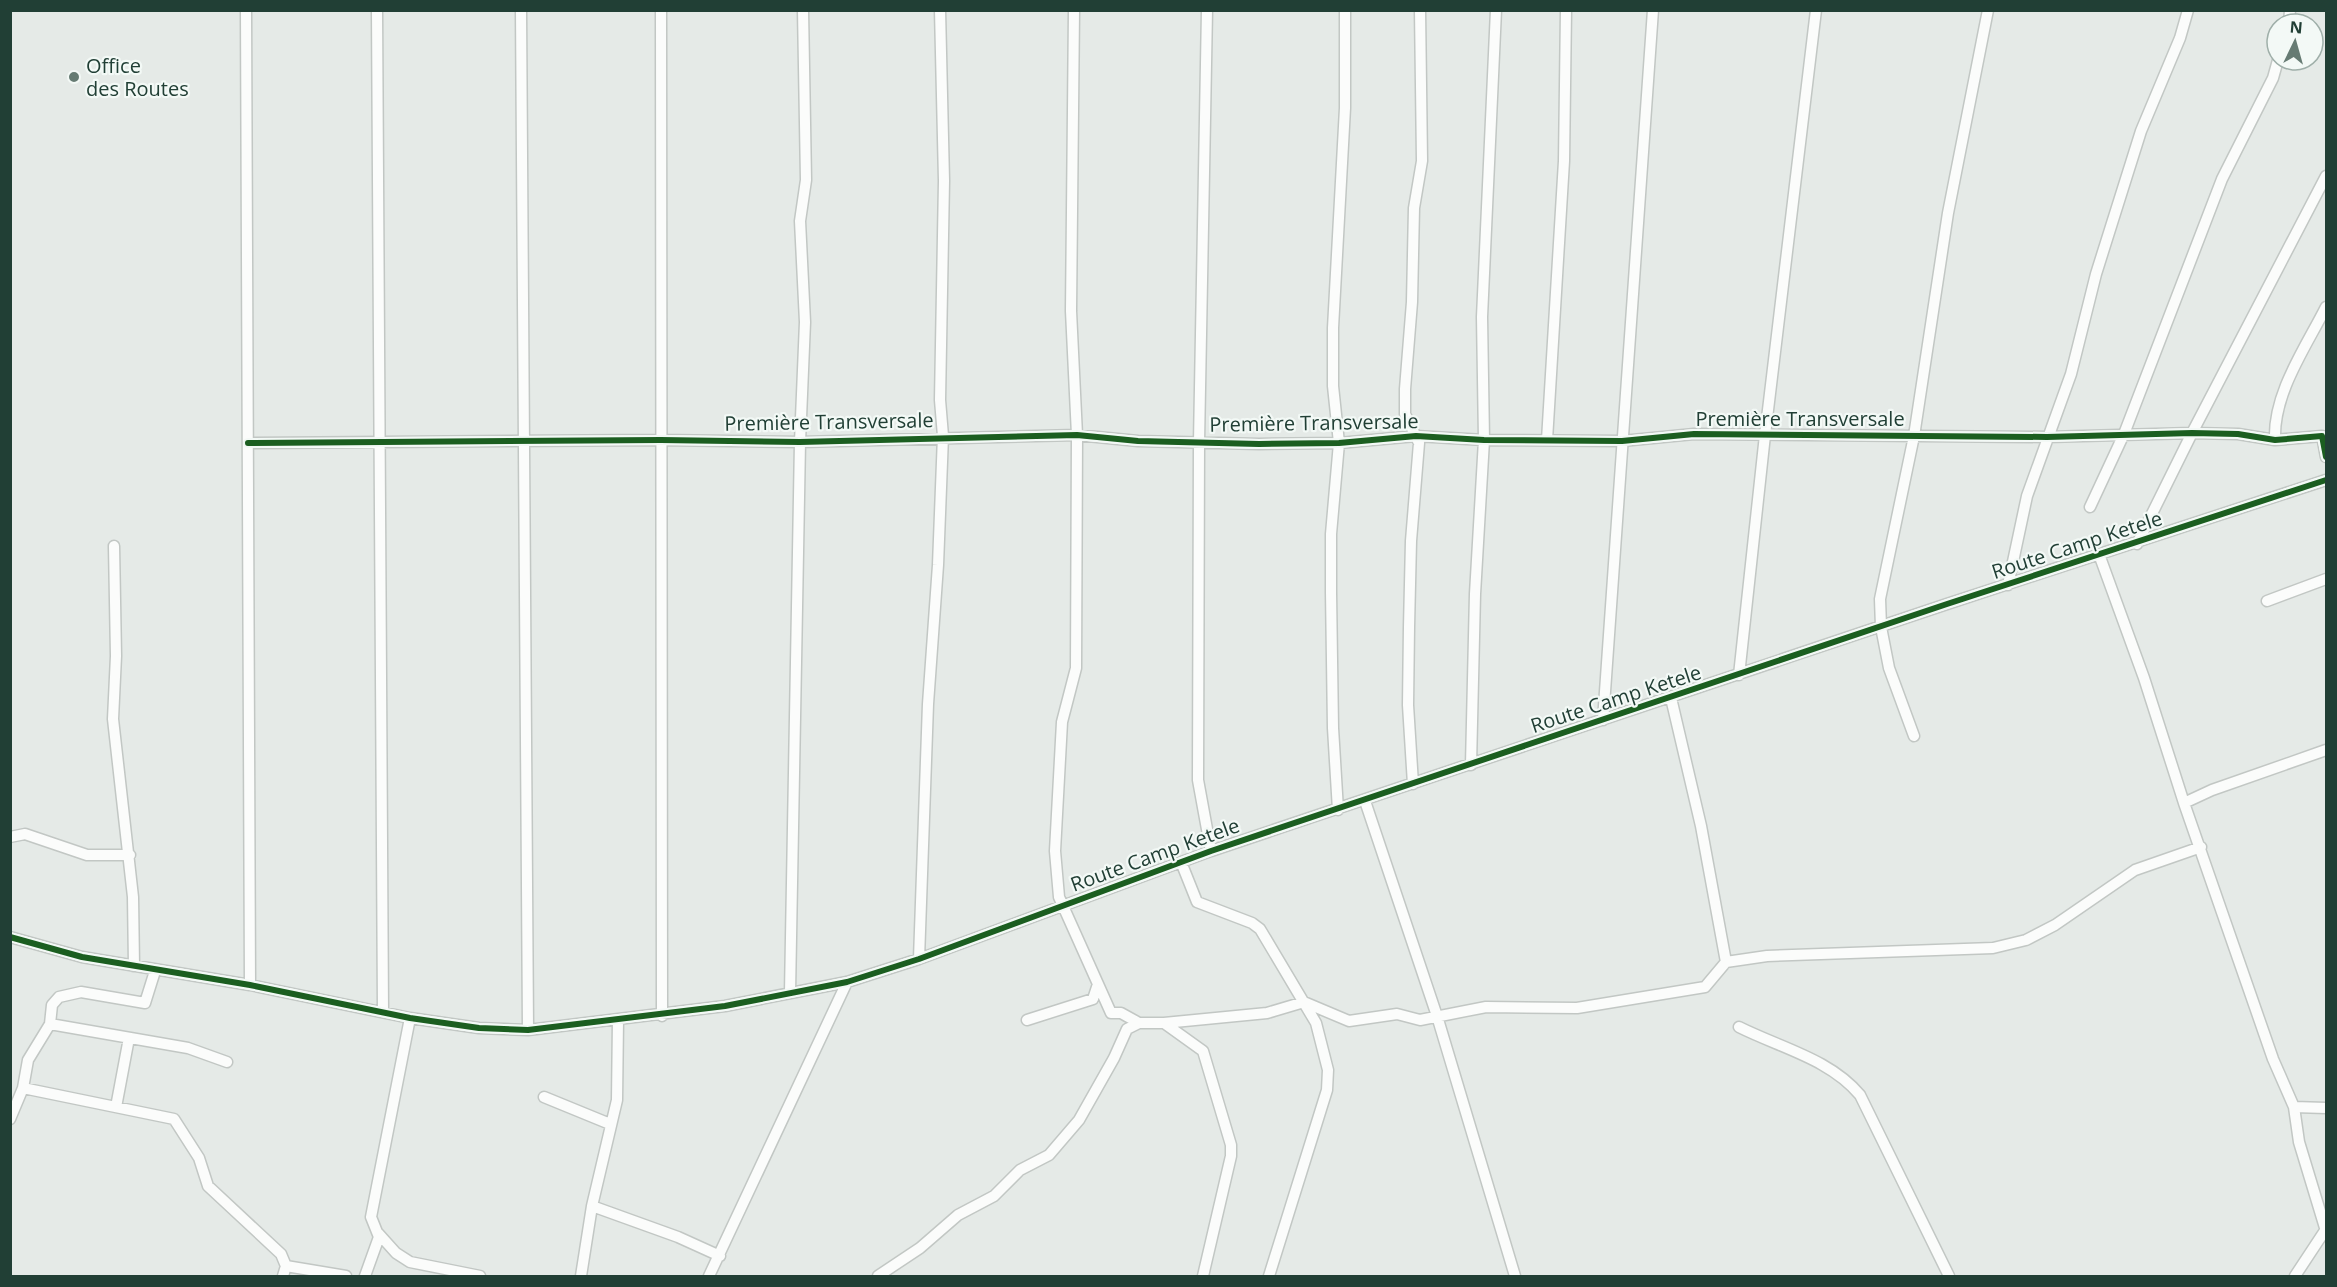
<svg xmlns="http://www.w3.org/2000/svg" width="2337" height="1287" font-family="'Open Sans',sans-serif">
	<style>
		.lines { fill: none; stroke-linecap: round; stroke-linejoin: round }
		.minor-casing { stroke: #c2c7c4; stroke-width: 13 }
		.minor { stroke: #fbfcfb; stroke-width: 10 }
		.cycleway-casing { stroke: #f3f9f6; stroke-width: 10 }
		.cycleway { stroke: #1b5e20; stroke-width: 6 }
		.poi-dot { fill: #667b73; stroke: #f3f9f6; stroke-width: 2 }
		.labels { text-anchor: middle; stroke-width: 4.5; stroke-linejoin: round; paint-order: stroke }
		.poi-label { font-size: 20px; fill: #213f35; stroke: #f3f9f6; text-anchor: start }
		.street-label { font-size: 20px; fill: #213f35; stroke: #f3f9f6 }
	</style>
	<rect width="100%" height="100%" fill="#e5eae7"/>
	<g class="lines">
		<g class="minor-casing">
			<path id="minor" d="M246,10L250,985
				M377,10L383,1011
				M521,10L528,1030
				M661,10L662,1016
				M1074,10L1071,311L1077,435L1076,668L1062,722L1055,851L1059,897L1111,1013H1121L1139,1023H1164L1203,1051L1231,1145V1156L1203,1276
				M1207,10L1199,442L1198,780L1211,851
				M2289,24L2290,10
				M1547,440L1564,161L1566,10
				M2275,440C2273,393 2306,347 2326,307
				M248,443L661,440L800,442L1077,435L1138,441L1259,444L1339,443L1416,436L1484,440L1622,441L1694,434L2047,437L2192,433L2238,434L2275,440L2322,436L2326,457
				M2090,507L2124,434L2222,179L2273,78L2278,60
				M2137,544L2192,433L2326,176
				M114,546L116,656L113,719L133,897L134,966
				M2100,557L2144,678L2184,803L2273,1059L2294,1107L2299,1142L2326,1231
				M2008,585L2027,496L2071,374L2096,274L2141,131L2180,38L2188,10
				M2267,601L2326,579
				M1739,675L1765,435L1816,10
				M1671,698L1701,826L1726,962
				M1603,720L1653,10
				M1914,736L1889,668L1881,627L1880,599L1914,436L1948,213L1988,10
				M1471,765L1475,594L1484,440L1482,317L1496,10
				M1413,784L1408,705L1409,627L1411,541L1419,443L1405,414V389L1412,302L1414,208L1422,161L1420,10
				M1365,801L1437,1016L1515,1276
				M2184,803L2212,790L2326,750
				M1338,810L1333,728L1331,592V534L1339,443L1333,386V328L1345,108V10
				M10,837L25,834L87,855H130
				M1181,862L1197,902L1252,923L1260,929L1316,1023L1328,1070L1327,1090L1269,1276
				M10,937L82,957L250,985L410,1018L479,1028L528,1030L725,1006L847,982L919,959L1211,851L1947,604L2326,480
				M919,959L928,704L938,565L943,436L940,400L944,181L940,10
				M790,993L800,442L805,322L800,221L806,180L803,10
				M1027,1020L1093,999L1098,984
				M1164,1023L1267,1013L1304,1002L1349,1021L1397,1014L1420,1020L1486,1007L1577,1008L1705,987L1726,962L1767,956L1993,948L2026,940L2055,925L2135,870L2201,847
				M50,1024L188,1048L227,1062
				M1739,1027C1781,1048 1830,1059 1860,1095L1949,1276
				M23,1088L174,1119L199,1158L208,1186L281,1254L286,1266L283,1276
				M544,1097L610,1124
				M116,1107L129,1038
				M2294,1107L2326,1108
				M10,1119L23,1088L28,1060L50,1024L52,1005L59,997L81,992L145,1003L155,971
				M592,1206L678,1237L720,1256
				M378,1233L396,1253L410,1262L480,1276
				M286,1266L346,1276
				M365,1276L379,1237L371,1217L410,1018
				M581,1276L592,1206L617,1100L618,1020
				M709,1276L847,982
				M878,1276L920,1248L958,1215L994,1196L1020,1170L1049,1155L1079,1120L1114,1058L1127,1029L1139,1023
				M2295,1276L2326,1229"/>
		</g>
		<use href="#minor" class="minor"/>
		<g class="cycleway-casing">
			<path id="cycleway" d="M248,443L661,440L800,442L1077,435L1138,441L1259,444L1339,443L1416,436L1484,440L1622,441L1694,434L2047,437L2192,433L2238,434L2275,440L2322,436L2326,457
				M10,937L82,957L250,985L410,1018L479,1028L528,1030L725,1006L847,982L919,959L1211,851L1947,604L2326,480"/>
		</g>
		<use href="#cycleway" class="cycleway"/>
	</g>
	<circle class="poi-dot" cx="74" cy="77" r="6"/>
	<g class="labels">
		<g class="poi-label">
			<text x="86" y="73">Office<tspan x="86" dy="23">des Routes</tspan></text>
		</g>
		<g class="street-label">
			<text x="1800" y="426">Première Transversale</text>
			<text transform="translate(829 422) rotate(-1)" y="7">Première Transversale</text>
			<text transform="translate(1314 423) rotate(-1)" y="7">Première Transversale</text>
			<text transform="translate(2077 545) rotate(-18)" y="7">Route Camp Ketele</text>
			<text transform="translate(1616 699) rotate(-18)" y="7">Route Camp Ketele</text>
			<text transform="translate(1155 855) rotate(-20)" y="7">Route Camp Ketele</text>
		</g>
	</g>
	<rect width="2337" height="1287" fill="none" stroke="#213f35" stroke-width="24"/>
	<g transform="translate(2295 42) rotate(5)"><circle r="28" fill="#f3f9f6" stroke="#9fafa9" stroke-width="1.5"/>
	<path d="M0-4.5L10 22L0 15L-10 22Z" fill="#667b73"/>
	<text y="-9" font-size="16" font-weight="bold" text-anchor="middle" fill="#213f35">N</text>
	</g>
</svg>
